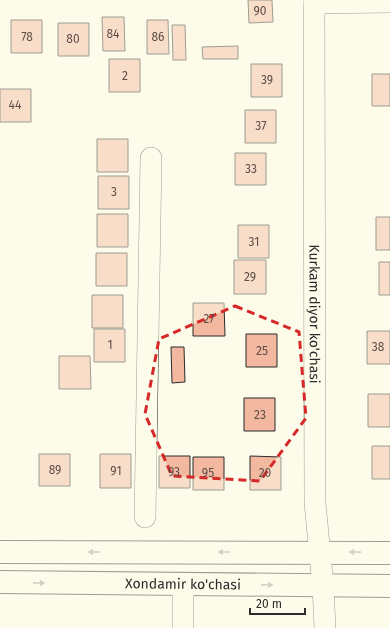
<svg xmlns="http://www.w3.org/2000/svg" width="390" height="628" font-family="'Fira Sans',sans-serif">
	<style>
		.building { fill: #f2b8a0; stroke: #2b2b2b }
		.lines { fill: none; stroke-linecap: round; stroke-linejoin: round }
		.minor-casing { stroke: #2b2b2b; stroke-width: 22 }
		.major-casing { stroke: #2b2b2b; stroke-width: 24 }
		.minor { stroke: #fdfbea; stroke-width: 21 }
		.major { stroke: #fdfbea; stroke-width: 22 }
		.oneway { fill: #9e9d94 }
		.marked { fill: none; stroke: #d62828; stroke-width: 3; stroke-dasharray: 8 5; stroke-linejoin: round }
		.labels { text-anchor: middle; stroke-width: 3; stroke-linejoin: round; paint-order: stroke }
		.number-label { font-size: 12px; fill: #5d4e48 }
		.street-label { font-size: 14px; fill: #2b2b2b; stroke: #fdfbea }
	</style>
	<rect width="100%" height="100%" fill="#fdfbea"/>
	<path class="building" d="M248,0H272L273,22L249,23Z
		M102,17H124L125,51H103Z
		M11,20H42V53H11Z
		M147,20H168L169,54H147Z
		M58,23H89V56H58Z
		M172,25H185L186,60H173Z
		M238,46V59H203L202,47Z
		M109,59H140V92H109Z
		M251,64H282V97H251Z
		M372,74H390V106H372Z
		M0,89H31V122H0Z
		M245,110H276V143H245Z
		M97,139H128V172H97Z
		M235,153H266V185H235Z
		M98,176H129V209H98Z
		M97,214H128V247H97Z
		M376,217H390V250H376Z
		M238,225H269V258H238Z
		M96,253H127V286H96Z
		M234,260H266V294H234Z
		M379,262H390V295H379Z
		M92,295H123V328H92Z
		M193,303H224L225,336H193Z
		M94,329H125V362H94Z
		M367,331H390V364H367Z
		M246,334H277V367H246Z
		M171,347H184L185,382L172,383Z
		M59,356H90L91,389H59Z
		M368,394H390V427H368Z
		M244,398H275V431H244Z
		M372,446H390V479H372Z
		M39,454H70V486H39Z
		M100,454H131V488H100Z
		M159,456H190V488H159Z
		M250,456L281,457V490H250Z
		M193,457H224V490H193Z"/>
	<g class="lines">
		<g class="minor-casing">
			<g id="minor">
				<path id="s1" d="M314,0L315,503L323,586L325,628"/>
				<path d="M314,3L390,2"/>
				<path d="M145,517L151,158"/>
				<path d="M183,584V628"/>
			</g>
		</g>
		<g class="major-casing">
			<g id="major">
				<path d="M0,552L390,553"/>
				<path id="s2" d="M0,582L390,586"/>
			</g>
		</g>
		<use href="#minor" class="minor"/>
		<use href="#major" class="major"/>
	</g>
	<defs><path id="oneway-solid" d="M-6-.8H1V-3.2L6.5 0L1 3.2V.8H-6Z"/></defs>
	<g class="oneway">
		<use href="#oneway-solid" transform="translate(94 552) rotate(-180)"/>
		<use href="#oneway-solid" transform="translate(224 552) rotate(-180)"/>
		<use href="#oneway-solid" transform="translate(355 552) rotate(-179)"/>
		<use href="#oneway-solid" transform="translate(39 583) rotate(1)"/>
		<use href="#oneway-solid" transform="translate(267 585) rotate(1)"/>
	</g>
	<path d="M0 0H390V628H0ZM235,306L299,332L306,418L260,481L172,476L145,414L159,339Z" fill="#fdfbea" fill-opacity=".55" fill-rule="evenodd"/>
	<path class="marked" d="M235,306L299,332L306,418L260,481L172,476L145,414L159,339Z"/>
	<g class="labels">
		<g class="number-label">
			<text x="260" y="15">90</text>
			<text x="113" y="38">84</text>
			<text x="27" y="41">78</text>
			<text x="158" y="41">86</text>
			<text x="73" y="43">80</text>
			<text x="125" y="80">2</text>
			<text x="267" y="84">39</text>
			<text x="15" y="109">44</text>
			<text x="261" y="130">37</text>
			<text x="251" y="173">33</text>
			<text x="114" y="196">3</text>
			<text x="254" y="246">31</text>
			<text x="250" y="281">29</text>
			<text x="209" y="323">27</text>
			<text x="110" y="349">1</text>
			<text x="378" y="351">38</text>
			<text x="262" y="355">25</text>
			<text x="260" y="419">23</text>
			<text x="55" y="474">89</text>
			<text x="116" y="475">91</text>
			<text x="174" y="476">93</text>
			<text x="208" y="477">95</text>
			<text x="265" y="477">20</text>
		</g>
		<g class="street-label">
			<text dy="5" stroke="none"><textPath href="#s1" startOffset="314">Kurkam diyor ko'chasi</textPath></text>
			<text dy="5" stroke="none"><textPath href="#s2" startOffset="183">Xondamir ko'chasi</textPath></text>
		</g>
	</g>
	<path d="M250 608v6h55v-6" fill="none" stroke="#2b2b2b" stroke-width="2"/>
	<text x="256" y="608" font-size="12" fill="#2b2b2b" stroke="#fdfbea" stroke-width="3" paint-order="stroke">20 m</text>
</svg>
